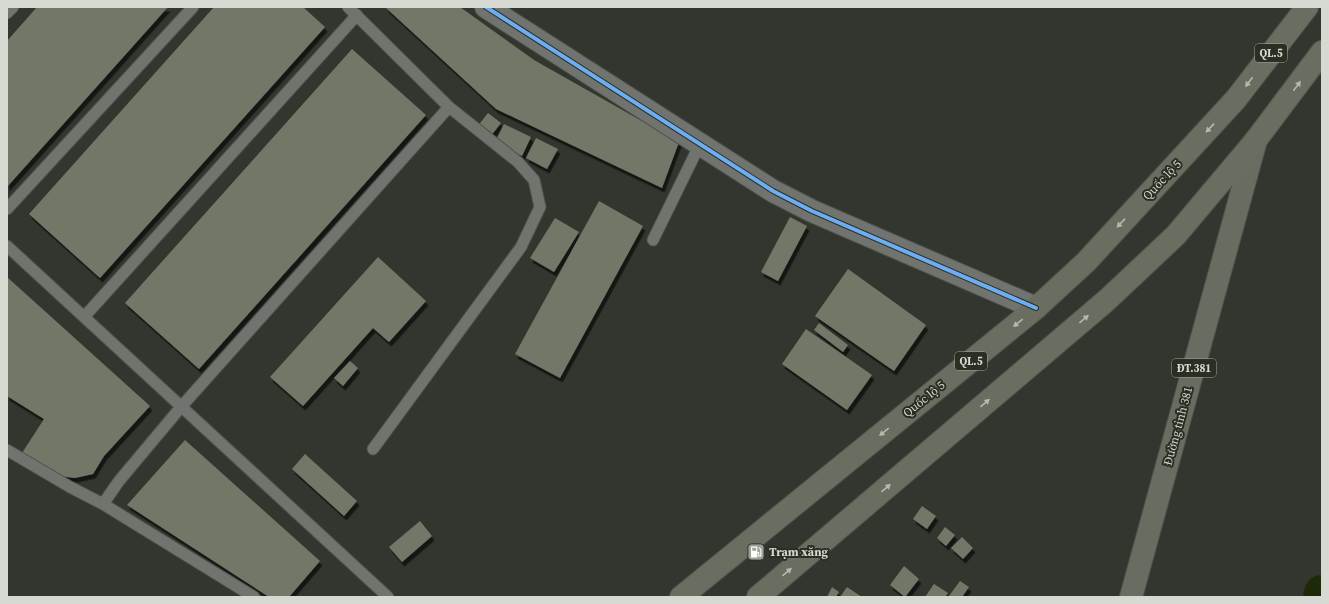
<svg xmlns="http://www.w3.org/2000/svg" width="1329" height="604" font-family="'Source Serif 4',serif">
	<style>
		.lines { fill: none; stroke-linecap: round; stroke-linejoin: round }
		.river { stroke: #1d2908; stroke-width: 36 }
		.building { fill: #717868; filter: url(#shadow) }
		.service-casing { stroke: #4f524c; stroke-width: 13 }
		.minor-casing { stroke: #4f524c; stroke-width: 24 }
		.primary-casing { stroke: #4f524c; stroke-width: 24 }
		.trunk-casing { stroke: #4f524c; stroke-width: 24 }
		.service { stroke: #71736e; stroke-width: 11 }
		.minor { stroke: #71736e; stroke-width: 22 }
		.primary { stroke: #696d61; stroke-width: 22 }
		.trunk { stroke: #696e60; stroke-width: 22 }
		.cycleway-casing { stroke: #292f22; stroke-width: 6 }
		.cycleway { stroke: #6dadf4; stroke-width: 4 }
		.oneway { fill: #b5b9af }
		.labels { text-anchor: middle; stroke-width: 4; stroke-linejoin: round; paint-order: stroke }
		.shield { fill: #292f22; stroke: #a1a69c; stroke-width: 1 }
		.shield-label { font-size: 11px; font-weight: bold; fill: #d5d9d1 }
		.street-label { font-size: 12px; fill: #d5d9d1; stroke: #292f22 }
		.poi-label { font-size: 12px; font-weight: bold; fill: #d5d9d1; stroke: #292f22; text-anchor: start }
	</style>
	<defs>
		<filter id="shadow"><feDropShadow dx="2.5" dy="4.5" stdDeviation="0" flood-color="#0009"/></filter>
	</defs>
	<rect width="100%" height="100%" fill="#33362f"/>
	<g class="lines">
		<path class="river" d="M1321,597L1322,593"/>
	</g>
	<path class="building" d="M37,7H168L7,187V41Z
		M214,7H303L325,27L100,278L29,214Z
		M385,7H460L534,60L679,142L662,188L496,109Z
		M352,49L426,115L199,369L125,303Z
		M488,113L501,123L490,137L477,127Z
		M504,124L531,137L522,156L495,142Z
		M536,138L558,149L547,169L526,158Z
		M599,201L643,226L560,378L515,354Z
		M790,217L807,226L778,281L761,272Z
		M555,218L579,232L554,272L530,258Z
		M378,257L426,301L389,342L373,328L303,406L270,377Z
		M848,269L926,325L894,371L815,316Z
		M7,277L150,406L104,456L93,474L75,478L59,476L22,453L44,419L7,396Z
		M819,323L848,345L843,352L814,330Z
		M806,329L872,375L847,410L782,364Z
		M350,361L358,368L343,386L334,378Z
		M185,440L320,561L289,597H269L127,505Z
		M305,454L357,501L344,516L292,469Z
		M922,506L936,516L927,529L913,519Z
		M420,521L432,536L402,562L389,547Z
		M945,527L955,535L946,546L937,538Z
		M962,537L973,548L963,559L951,548Z
		M904,566L919,579L905,597L890,585Z
		M960,581L969,587L962,597H950L949,596Z
		M934,584L948,593L945,597H925Z
		M832,587L839,592L836,597H827Z
		M847,587L862,597H840Z"/>
	<g class="lines">
		<g class="service-casing">
			<path id="service" d="M348,7L449,107L518,162L534,180L540,207L521,247L373,449
				M7,13L13,7
				M7,209L193,7
				M653,240L700,144
				M7,246L388,597
				M84,317L357,15
				M7,450L70,487L103,504L119,481L181,407L449,107
				M103,504L254,597"/>
		</g>
		<g class="minor-casing">
			<path id="minor" d="M486,7L773,191L812,211L1036,308"/>
		</g>
		<g class="primary-casing">
			<path id="primary" d="M1131,597L1256,140"/>
		</g>
		<g class="trunk-casing">
			<path id="trunk" d="M681,597L1036,308L1086,262L1236,99L1307,7
				M758,597L1107,300L1176,235L1256,140L1322,52"/>
		</g>
		<use href="#service" class="service"/>
		<use href="#minor" class="minor"/>
		<use href="#primary" class="primary"/>
		<use href="#trunk" class="trunk"/>
		<g class="cycleway-casing">
			<path id="cycleway" d="M486,7L773,191L812,211L1036,308"/>
		</g>
		<use href="#cycleway" class="cycleway"/>
	</g>
	<defs><path id="oneway-solid" d="M-6-.8H1V-3.2L6.5 0L1 3.2V.8H-6Z"/></defs>
	<g class="oneway">
		<use href="#oneway-solid" transform="translate(1249 82) rotate(127)"/>
		<use href="#oneway-solid" transform="translate(1297 86) rotate(-53)"/>
		<use href="#oneway-solid" transform="translate(1210 128) rotate(133)"/>
		<use href="#oneway-solid" transform="translate(1121 223) rotate(133)"/>
		<use href="#oneway-solid" transform="translate(1084 319) rotate(-40)"/>
		<use href="#oneway-solid" transform="translate(1018 323) rotate(141)"/>
		<use href="#oneway-solid" transform="translate(985 403) rotate(-40)"/>
		<use href="#oneway-solid" transform="translate(884 432) rotate(141)"/>
		<use href="#oneway-solid" transform="translate(886 488) rotate(-40)"/>
		<use href="#oneway-solid" transform="translate(787 572) rotate(-40)"/>
	</g>
	<defs>
		<g id="fuel-square" transform="scale(0.9)"><rect x="-9" y="-9" width="18" height="18" rx="4" fill="#9ca098" stroke="#292f22"/><path d="M-5.5-6h7V0h2V4h1.3V-2.5L3-4.5l.8-.8L6-3V5H2.5V1h-1V6h-7ZM-4.2-4.7v3.2H.2V-4.7Z" fill="#fff"/></g>
	</defs>
	<g fill-rule="evenodd">
		<use href="#fuel-square" x="756" y="552"/>
	</g>
	<g class="labels">
		<g class="shield">
			<rect x="1255" y="44" width="32" height="18" rx="3"/>
			<rect x="955" y="352" width="32" height="18" rx="3"/>
			<rect x="1172" y="359" width="44" height="18" rx="3"/>
		</g>
		<g class="shield-label">
			<text x="1271" y="57">QL.5</text>
			<text x="971" y="365">QL.5</text>
			<text x="1194" y="372">ĐT.381</text>
		</g>
		<g class="street-label">
			<text transform="translate(1162 180) rotate(-47)" y="4">Quốc lộ 5</text>
			<text transform="translate(924 399) rotate(-39)" y="4">Quốc lộ 5</text>
			<text transform="translate(1178 426) rotate(-75)" y="4">Đường tỉnh 381</text>
		</g>
		<g class="poi-label">
			<text x="769" y="556">Trạm xăng</text>
		</g>
	</g>
	<rect width="1329" height="604" fill="none" stroke="#d5d9d1" stroke-width="16"/>
</svg>
